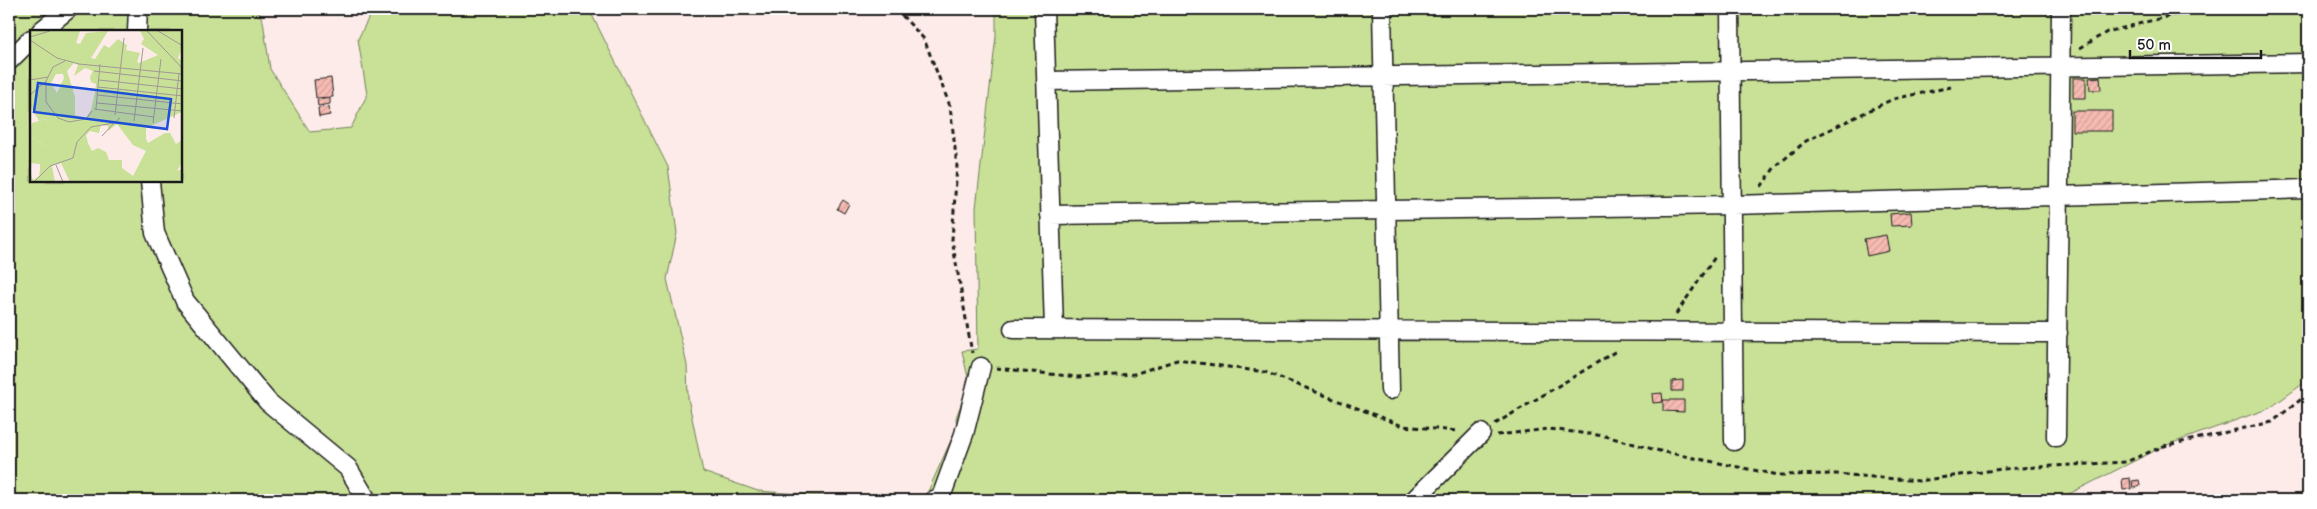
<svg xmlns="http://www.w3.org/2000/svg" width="2317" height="509" font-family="'Balsamiq Sans',sans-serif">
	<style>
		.green { fill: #c8e197; stroke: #727e5a; fill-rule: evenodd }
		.building { fill: url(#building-hatch); stroke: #1c1c1c }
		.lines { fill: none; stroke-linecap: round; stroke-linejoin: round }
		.minor-casing { stroke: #1c1c1c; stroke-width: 21 }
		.path { stroke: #1c1c1c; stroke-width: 3; stroke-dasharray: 5 4; stroke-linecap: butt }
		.minor { stroke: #fff; stroke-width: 18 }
		.inset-road { fill: none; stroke: #a29896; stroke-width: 1 }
		.view { fill: #1d4ed8; fill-opacity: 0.15; stroke: #1d4ed8; stroke-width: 2.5 }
		.inset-edge { fill: none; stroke: #1c1c1c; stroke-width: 2.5 }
	</style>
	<defs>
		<pattern id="building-hatch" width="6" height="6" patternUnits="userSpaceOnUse" patternTransform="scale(1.25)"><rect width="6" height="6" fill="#f6bbb2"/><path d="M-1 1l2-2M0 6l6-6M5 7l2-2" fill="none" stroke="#d2a098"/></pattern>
	</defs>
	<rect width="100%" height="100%" fill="#fcebe8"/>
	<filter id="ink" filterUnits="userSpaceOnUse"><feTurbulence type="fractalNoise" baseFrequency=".02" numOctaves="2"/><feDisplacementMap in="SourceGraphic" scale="10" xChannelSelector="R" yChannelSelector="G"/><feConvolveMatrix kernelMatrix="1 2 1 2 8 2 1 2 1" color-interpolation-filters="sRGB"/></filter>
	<g filter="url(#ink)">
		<path class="green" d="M9,9H257L263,21L270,69L310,132L351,128L367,95L358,39L373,9H589L668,167L677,233L667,279L687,365L688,398L703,472L758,491L881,500H9ZM31,31H181V181H31Z
			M996,9H2308V380L2270,408L2164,446L2057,500H904L925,498L957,427L956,418L969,382L962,351L978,349L976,208L996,36Z"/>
		<path class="building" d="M2100,77L2101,90H2090L2089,78Z
			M331,78L333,97L316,98L314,80Z
			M2073,78H2086V98H2073Z
			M330,98V104L318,106L317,100Z
			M329,107L330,115L319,117L318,108Z
			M2072,111H2112V131H2072Z
			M843,200L849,204L844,213L837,209Z
			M1911,212L1912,225L1891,226L1890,214Z
			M1886,235L1889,251L1867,256L1864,239Z
			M1683,380V391H1672V381Z
			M1662,393L1663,402L1653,403L1652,394Z
			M1663,400H1684V412L1663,411Z
			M2130,478L2131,489L2123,490L2122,479Z
			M2139,480L2140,486L2133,488L2132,481Z
			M2212,494L2213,500H2193L2192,498Z"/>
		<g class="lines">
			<g class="minor-casing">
				<path id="minor" d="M1044,9L1054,329
					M1382,9L1390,390
					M1730,9L1734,441
					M41,31L68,9
					M137,31L138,9
					M9,61L31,39
					M1046,81L2308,63
					M150,181L155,233L185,301L268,402L348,468L367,500
					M1050,215L1732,205L2308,189
					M1013,329L2058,333
					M2056,437L2061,9
					M934,500L941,497L964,434L981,367
					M1414,500L1481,433"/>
			</g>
			<path class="path" d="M896,9L924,39L950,106L957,165L952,240L972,353
				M2080,48L2107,32L2185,12L2275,9
				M1761,187L1775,167L1806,141L1893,99L1951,87
				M1676,314L1715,257
				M996,368L1078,377L1134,374L1177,360L1265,372L1403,426L1458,431
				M1495,424L1618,350
				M1497,435L1549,429L1605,436L1660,451L1778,475L1837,474L1919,481L2002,469L2126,462L2164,446L2272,422L2308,394"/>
			<use href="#minor" class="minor"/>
		</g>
	</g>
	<g transform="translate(30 30)">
		<rect width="152" height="152" fill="#fcebe8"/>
		<path d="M0,1H50L46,13L50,14L56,3L78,1L61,28L65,29L74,15L79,18L88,9L97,15L96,20L110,23L107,32L109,33L128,25L111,14L114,9L110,1H152V18L148,28L152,31V82L116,98V109L118,113L135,103H140L146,114L152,110V132L147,141L152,139V152H40L31,133L22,136L25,152H0V141L3,150L9,146L10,140V134L0,133V106L16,116L22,107L16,89L9,91L0,76ZM44,33L48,35L44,46L55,38L63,41L60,47L61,52L66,54L65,62L61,80L56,88L45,85V67L37,41ZM26,44H33L34,48L27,63L21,53ZM87,94L103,115L116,121L103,146L92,138V130H79L76,122L68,118L62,121L58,113L56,105L60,101L69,103L71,95L78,96V101Z" fill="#c8e197" fill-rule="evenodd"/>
		<path d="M16,89L24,109L16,116L0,106V101L2,93Z" fill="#c8e197"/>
		<path class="inset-road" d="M117,1L153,39M128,1L153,16M0,7L20,1M0,10L27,28L49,34L153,44M64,41L153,51M0,50L18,47M69,50L153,59M16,51V72L28,88L39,92L56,89L62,81M68,57L153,66M0,65L16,51L23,37L35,31M67,65L153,74M67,73L153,81M64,79L124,87M66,79L70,34M85,85L94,8M144,88L149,43M104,91L113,18M123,93L131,29M72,106L84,93M26,135L33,152M4,152L20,136L43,128L47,112L61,97L84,93L90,88"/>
		<path class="view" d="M8,53L141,69L137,99L4,82Z"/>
		<rect width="152" height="152" class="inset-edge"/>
	</g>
	<rect width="2317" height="509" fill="none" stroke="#fff" stroke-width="30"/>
	<rect x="15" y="15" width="2287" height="479" fill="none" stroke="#1c1c1c" stroke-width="2" filter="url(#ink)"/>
	<path d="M2130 50v8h131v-8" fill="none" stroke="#1c1c1c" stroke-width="2.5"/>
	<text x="2137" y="50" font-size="15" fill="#1c1c1c" stroke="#ffffff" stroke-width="4" paint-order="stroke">50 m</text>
</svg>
